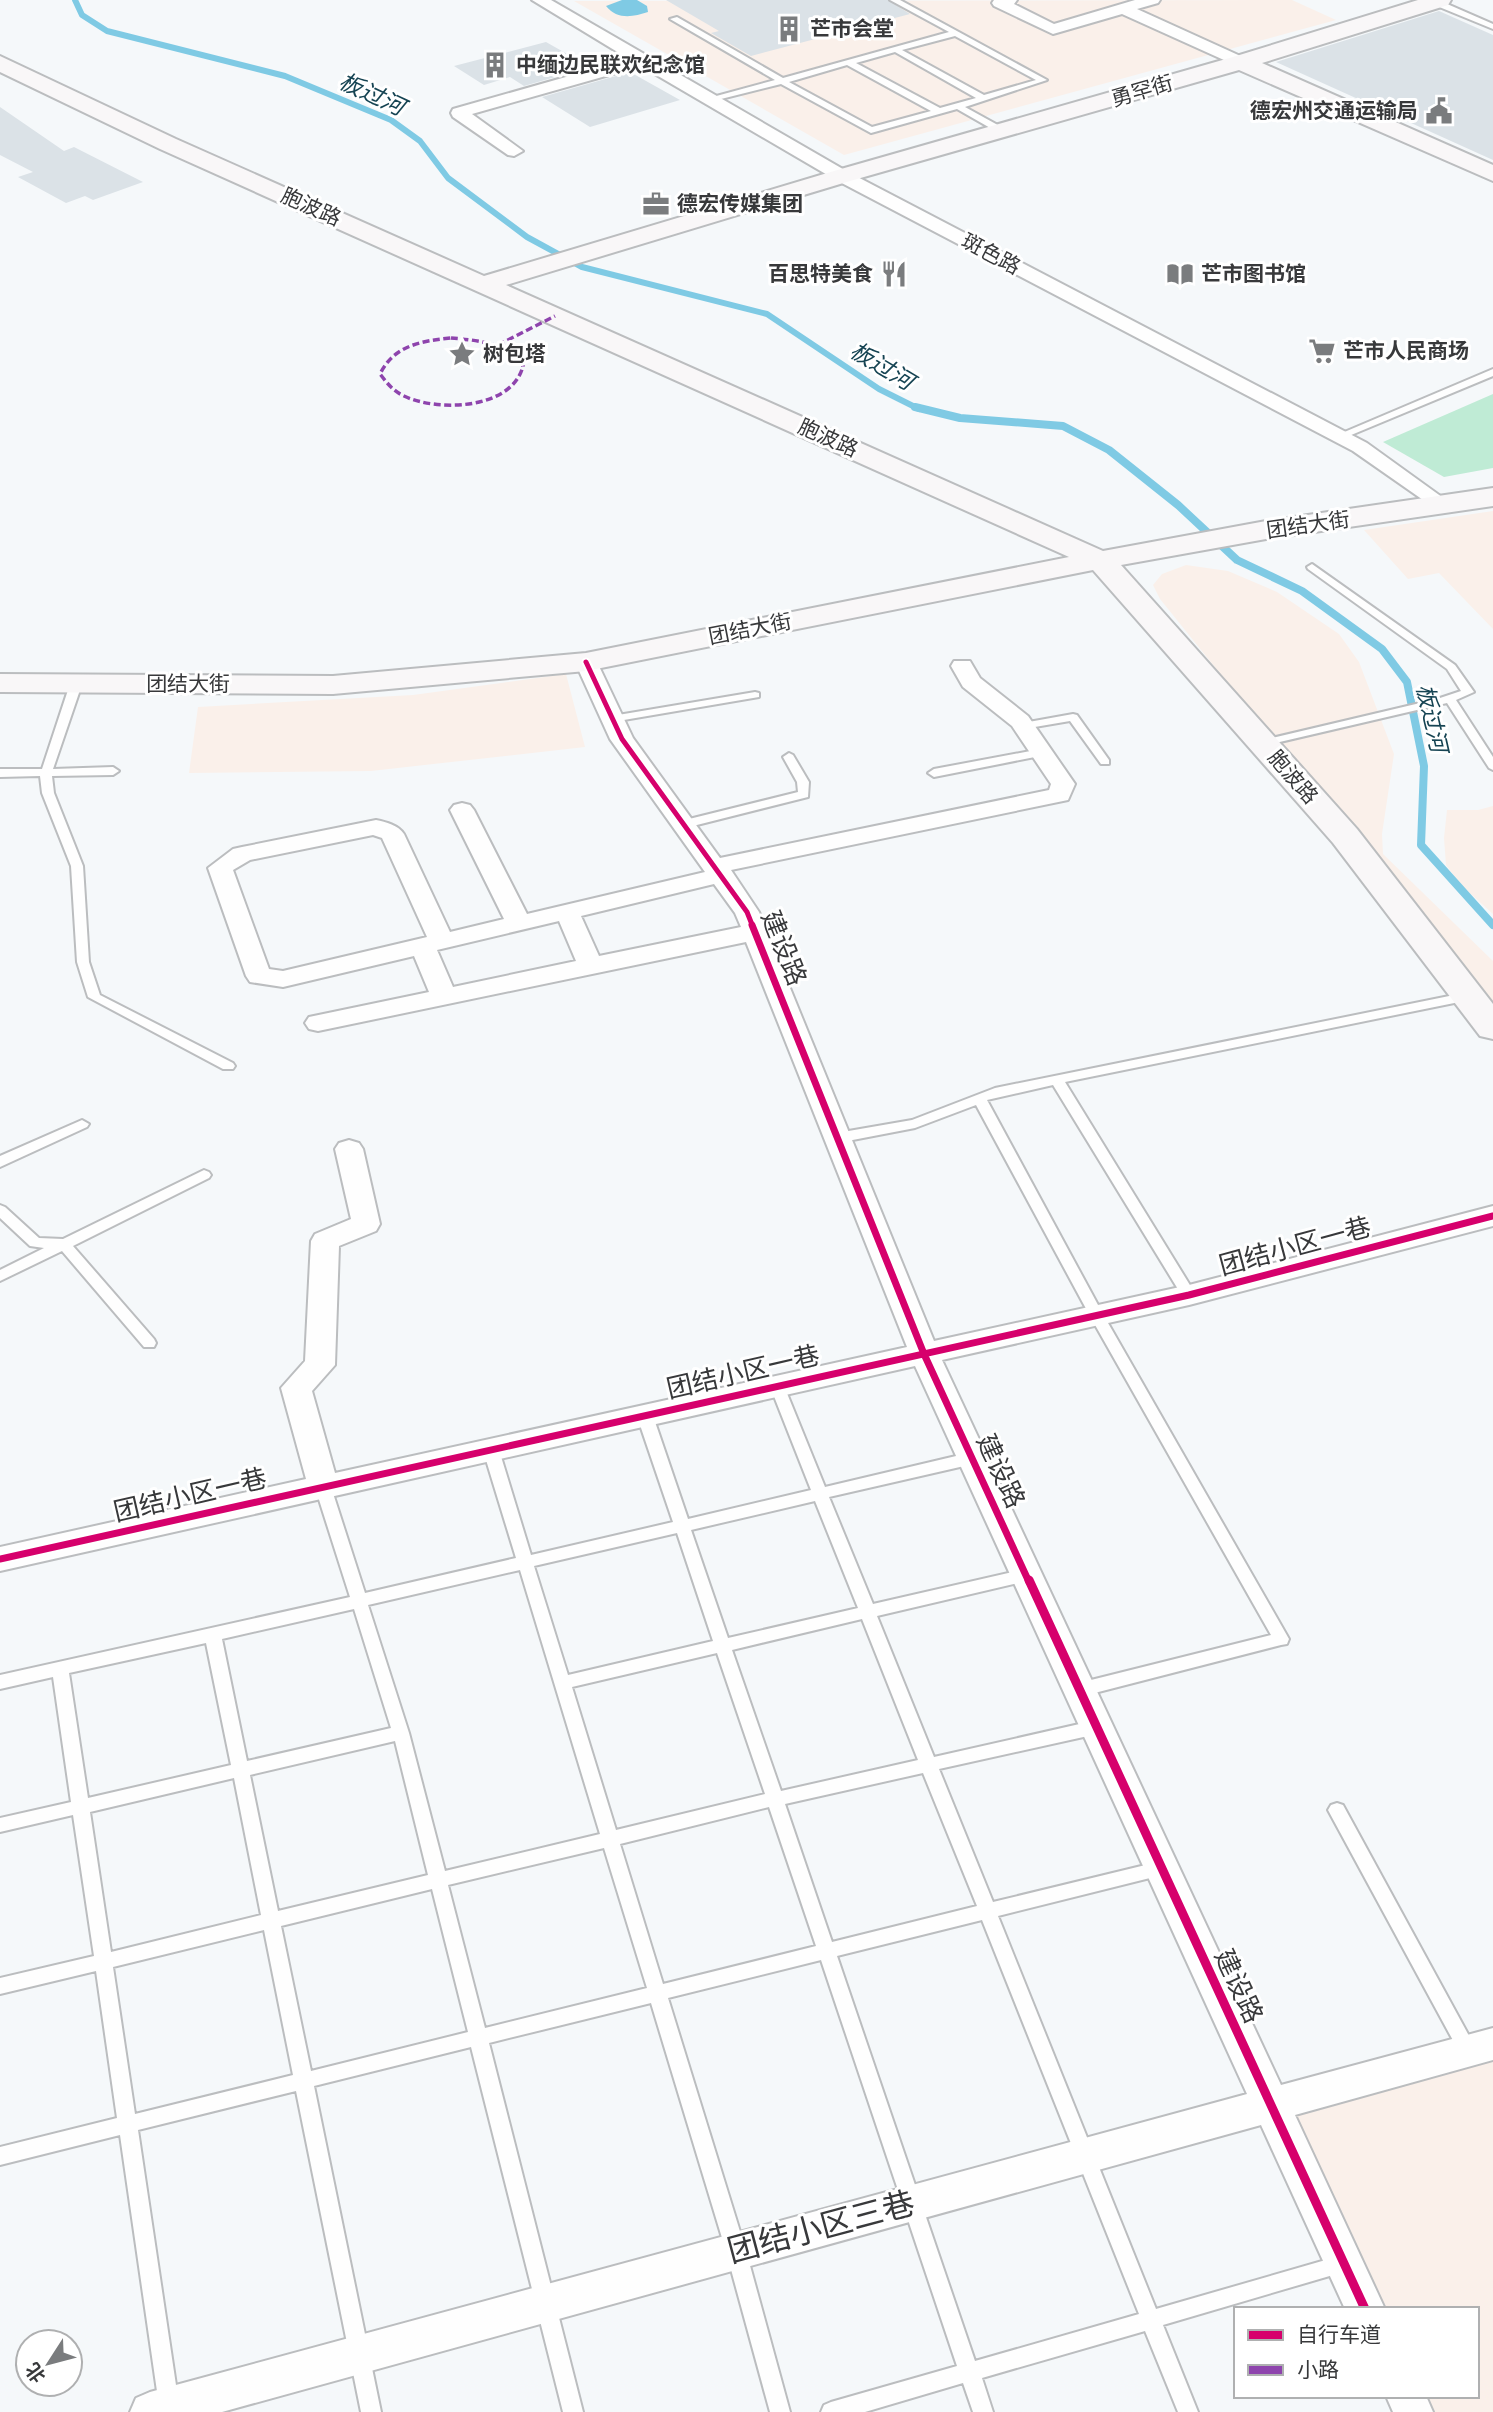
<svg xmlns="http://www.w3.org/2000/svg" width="1493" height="2412" font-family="Cabin,'Noto Sans SC',sans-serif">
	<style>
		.commercial { fill: #faf0ea }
		.green { fill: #bfebd5 }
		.water { fill: #7fcae4 }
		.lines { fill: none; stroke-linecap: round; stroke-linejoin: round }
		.stream-far1 { stroke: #7fcae4; stroke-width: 6 }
		.stream { stroke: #7fcae4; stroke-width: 8 }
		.building { fill: #dbe2e7 }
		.lane-casing { stroke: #bbbdbf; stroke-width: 4 }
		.street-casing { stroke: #bbbdbf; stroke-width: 4 }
		.secondary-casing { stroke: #bbbdbf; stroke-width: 4 }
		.lane { fill: #fefefe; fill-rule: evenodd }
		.street { fill: #fefefe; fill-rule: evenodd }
		.secondary { fill: #f9f7f8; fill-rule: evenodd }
		.quiet { stroke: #8e44ad; stroke-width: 3.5; stroke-dasharray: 7 3.5; stroke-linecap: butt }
		.cycleway-far2-casing { stroke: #fff; stroke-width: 9 }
		.cycleway-far1-casing { stroke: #fff; stroke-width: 11 }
		.cycleway-casing { stroke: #fff; stroke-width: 13 }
		.cycleway-far2 { stroke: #d6006c; stroke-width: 5 }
		.cycleway-far1 { stroke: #d6006c; stroke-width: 7 }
		.cycleway { stroke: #d6006c; stroke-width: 9 }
		.labels { text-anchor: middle; stroke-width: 6; stroke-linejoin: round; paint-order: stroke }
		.far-poi-label { font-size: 21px; font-weight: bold; fill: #38393b; stroke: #fff; text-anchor: start }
		.far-street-label { font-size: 21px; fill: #38393b; stroke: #fff }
		.far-water-label { font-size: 23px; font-style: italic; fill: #164453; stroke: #fff }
		.street-label { font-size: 26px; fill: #38393b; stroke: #fff }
		.near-street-label { font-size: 32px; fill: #38393b; stroke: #fff }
	</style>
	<rect width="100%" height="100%" fill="#f5f8fa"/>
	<path class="commercial" d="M1292,0L1336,20L844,155L574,1Z
		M1493,511V629L1439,573L1408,579L1364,530Z
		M1186,565L1228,571L1277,592L1339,634L1359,662L1394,754L1382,834L1383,854L1493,961V1013L1160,599L1153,585L1162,574Z
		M566,674L585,747L371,771L189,773L198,707L413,695Z
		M1493,806V914L1462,886L1446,865L1444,838L1447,810H1478Z
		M1493,2036V2412H1413L1406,2396H1477V2309H1366L1268,2095Z"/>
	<path class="green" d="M1493,394V468L1444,477L1383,442Z"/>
	<path class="water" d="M622,0H637L647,6L648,12C633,17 617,20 606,6Z"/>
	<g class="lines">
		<path class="stream-far1" d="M75,0L82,15L107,31L285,76L391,120L420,141L448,178L527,237L582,267L767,314L879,389L919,409"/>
		<path class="stream" d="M915,407L960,418L1063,426L1109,450L1178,505L1237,560L1302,591L1382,649L1407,682L1424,766L1421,845L1493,925"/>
	</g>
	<path class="building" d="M666,0H888L910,14L751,56L711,33L719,31Z
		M1439,11L1493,35V160L1276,62Z
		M546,42L590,67L524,86L510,77L484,85L454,66Z
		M630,72L680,100L590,127L542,97Z
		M0,107L64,151L74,147L143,182L93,200L85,196L66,203L18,177L33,172L0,155Z"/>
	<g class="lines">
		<g class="lane-casing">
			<path id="lane" d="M890,0H900L1047,80L965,107L1005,129V133H999L957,109L871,133L781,84L709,102V98L775,80L670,19L677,17L783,78L949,32ZM955,36L1036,80L984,95L902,50ZM895,52L976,98L940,108L856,63ZM847,65L931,111L872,127L789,82Z
				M1432,0H1438L1493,24V29L1432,4Z
				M1493,369V376L1344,438L1335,436Z
				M1312,564L1455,665L1474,692L1456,700L1493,757V770L1489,768L1447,703L1263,746L1259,745V741L1437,699L1461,691L1447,669L1308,569L1307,567Z
				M76,681L82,684L53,769L113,767L119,771L113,775L52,776L54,793L83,866L89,962L100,995L233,1063L235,1066L233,1069H223L88,997L77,962L71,866L42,793L40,776L0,777V769H42L70,684Z
				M755,692L759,693V697L612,722L606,719L612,716Z
				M1073,714L1077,715L1109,760V764H1101L1070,721L1023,729L1017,726L1023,723Z
				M1041,749L1045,751V755L934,777L928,773L934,769Z
				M789,753L793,755L809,782L808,797L685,828L679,824L681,821L798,792L797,782L783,757Z
				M1469,992L1474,993L1475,996L1474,999L1065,1082L1196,1295L1189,1300L1184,1299L1053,1085L987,1100L1104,1316L1289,1639L1287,1644L1281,1645L1079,1697L1073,1695L1071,1690L1073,1685L1079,1683L1271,1635L1090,1316L976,1105L915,1128L837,1143L830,1138L837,1133L912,1120L995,1088Z
				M82,1120L89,1124L87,1127L0,1167V1156Z
				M204,1170L209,1172L211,1175L209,1178L73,1246L154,1339L156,1343L154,1347H144L62,1251L0,1281V1270L44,1248L30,1246L0,1218V1205L5,1207L39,1238L63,1239Z
				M777,1381L782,1382L784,1386L825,1487L973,1452L978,1454L981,1458L978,1462L973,1464L829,1497L873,1604L1026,1569L1032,1571L1034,1575L1032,1579L1026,1581L877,1616L934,1757L1097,1720L1103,1722L1105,1727L1103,1732L1097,1734L939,1769L993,1902L1162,1861L1168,1863L1171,1868L1168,1873L1162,1875L998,1916L1156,2309L1343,2255L1350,2258L1353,2264L1350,2270L1163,2325L1198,2412H1178L1145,2331L982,2378L993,2412H973L963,2383L865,2412H821L824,2405L831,2402L957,2366L821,1960L668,1998L746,2251L790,2412H770L726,2251L651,2003L489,2043L583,2412H563L471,2047L314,2086L381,2412H361L296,2091L138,2130L180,2412H160L120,2135L0,2165V2147L117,2118L96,1971L0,1994V1978L94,1956L73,1815L0,1832V1818L71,1802L53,1677L0,1689V1675L350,1597L315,1487L318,1483H328L331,1487L365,1593L516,1558L483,1450L486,1446H496L499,1450L531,1555L673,1522L637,1416L640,1412H650L653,1416L688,1519L811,1490L770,1386L772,1382ZM815,1501L858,1608L728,1638L691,1530ZM677,1533L713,1641L568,1675L534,1566ZM520,1570L600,1834L445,1871L409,1733L368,1605ZM354,1609L391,1728L247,1761L222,1639ZM862,1619L918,1760L781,1791L732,1650ZM206,1643L231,1765L88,1798L69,1673ZM717,1653L765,1794L616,1830L572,1687ZM395,1741L428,1875L278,1911L250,1775ZM923,1773L977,1906L832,1942L785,1804ZM234,1778L261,1915L111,1952L90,1812ZM769,1807L816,1946L663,1984L620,1844ZM604,1848L647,1988L485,2028L448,1885ZM432,1889L468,2032L311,2071L281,1926ZM982,1920L1139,2314L975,2361L837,1956ZM264,1930L293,2075L135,2114L113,1967Z
				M1337,1803L1343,1805L1474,2045L1477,2051L1474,2057L1468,2059L1462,2057L1328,1810L1331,1805Z"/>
		</g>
		<g class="street-casing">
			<path id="street" d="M532,0H551L848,172L1367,443L1453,505L1450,509H1436L1353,451L836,180L641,66L472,114L523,151L514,156L508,155L453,117L451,113L453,109L629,59Z
				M994,0H1017L1014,4L1054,24L1135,0H1160L1158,3L1137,9L1247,59L1249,62L1247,65H1235L1122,14L1053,34L994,6L992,3Z
				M586,655L594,657L597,662L633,738L720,858L1049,790L1051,784L1012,726L963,687L951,666L954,661H970L980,678L1028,716L1075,784L1068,800L731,870L759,912L934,1341L1189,1285L1493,1206V1226L1189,1305L942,1360L1281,2085L1493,2028V2060L1295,2115L1385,2309H1345L1261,2125L222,2412H130L136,2398L150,2392L1247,2094L915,1366L0,1571V1547L306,1479L281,1388L305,1361L311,1241L315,1234L351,1219L335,1149L339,1143L349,1140L359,1143L363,1149L380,1224L376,1231L339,1246L335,1365L312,1391L335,1473L907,1347L746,942L318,1031L309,1029L305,1023L309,1017L429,992L414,956L283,987L250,982L246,976L208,868L233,849L242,847L376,820C386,822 398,825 404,834L450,932L504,919L450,810L454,805L462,803L470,805L474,810L527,914L705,872L610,739L575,662L578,657ZM373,835L382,838L427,937L283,971L269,969L233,870L250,860ZM714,884L735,913L741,927L599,956L581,916ZM559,921L576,961L453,987L437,950Z
				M1386,2396H1426L1433,2412H1393Z"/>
		</g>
		<g class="secondary-casing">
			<path id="secondary" d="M1418,0H1451L1448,5L1262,63L1493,165V181L1239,70L850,181L506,285L1103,551L1266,521L1493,488V506L1266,539L1121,565L1357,829L1493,1004V1039L1480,1036L1333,843L1093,570L586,671L333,694L0,692V674L333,676L586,653L1069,557L160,149L0,72V56L176,139L484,276L834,171L1233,57Z"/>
		</g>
		<use href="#lane" class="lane"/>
		<use href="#street" class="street"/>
		<use href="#secondary" class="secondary"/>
		<path class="quiet" d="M451,338C476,340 509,343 523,366C512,410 437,412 404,396C393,391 387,383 380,374C394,345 422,341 451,338Z
			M498,345L555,316"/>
		<g class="cycleway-far2-casing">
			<path id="cycleway-far2" d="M586,662L622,739L747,912L753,927"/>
		</g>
		<g class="cycleway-far1-casing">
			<path id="cycleway-far1" d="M752,925L924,1354L1029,1582
				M0,1559L1189,1295L1493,1216"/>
		</g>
		<g class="cycleway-casing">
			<path id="cycleway" d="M1029,1580L1365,2309"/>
		</g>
		<use href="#cycleway-far2" class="cycleway-far2"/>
		<use href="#cycleway-far1" class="cycleway-far1"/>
		<use href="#cycleway" class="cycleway"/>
	</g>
	<defs>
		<g id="building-bare" transform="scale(2.1)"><path d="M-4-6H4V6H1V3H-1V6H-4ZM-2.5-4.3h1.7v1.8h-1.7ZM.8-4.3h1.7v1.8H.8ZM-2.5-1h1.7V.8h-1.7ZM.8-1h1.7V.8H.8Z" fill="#7a7c7e" stroke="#fff" stroke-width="2.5" paint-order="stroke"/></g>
		<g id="civic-bare" transform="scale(2.1)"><path d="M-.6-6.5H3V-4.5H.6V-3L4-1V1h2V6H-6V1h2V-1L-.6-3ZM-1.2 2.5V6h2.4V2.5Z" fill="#7a7c7e" stroke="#fff" stroke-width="2.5" paint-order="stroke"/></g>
		<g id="office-bare" transform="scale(2.1)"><path d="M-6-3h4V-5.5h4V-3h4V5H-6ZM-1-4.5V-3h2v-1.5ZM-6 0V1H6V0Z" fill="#7a7c7e" stroke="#fff" stroke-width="2.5" paint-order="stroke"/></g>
		<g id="restaurant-bare" transform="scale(2.1)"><path d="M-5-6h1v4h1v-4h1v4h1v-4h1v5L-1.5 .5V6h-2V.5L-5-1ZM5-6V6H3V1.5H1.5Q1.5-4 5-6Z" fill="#7a7c7e" stroke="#fff" stroke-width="2.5" paint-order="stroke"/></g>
		<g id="library-bare" transform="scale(2.1)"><path d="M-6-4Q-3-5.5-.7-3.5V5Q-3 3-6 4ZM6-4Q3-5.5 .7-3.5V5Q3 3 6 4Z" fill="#7a7c7e" stroke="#fff" stroke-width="2.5" paint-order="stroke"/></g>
		<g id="supermarket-bare" transform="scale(2.1)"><path d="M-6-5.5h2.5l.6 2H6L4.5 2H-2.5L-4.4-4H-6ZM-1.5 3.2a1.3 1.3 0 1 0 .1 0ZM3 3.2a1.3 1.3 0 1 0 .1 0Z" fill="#7a7c7e" stroke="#fff" stroke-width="2.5" paint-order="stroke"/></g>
		<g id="sight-bare" transform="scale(2.1)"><path d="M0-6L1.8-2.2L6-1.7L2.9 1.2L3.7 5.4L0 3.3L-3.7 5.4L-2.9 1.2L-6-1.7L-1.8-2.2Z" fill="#7a7c7e" stroke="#fff" stroke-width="2.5" paint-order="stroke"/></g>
	</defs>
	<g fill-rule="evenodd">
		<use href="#building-bare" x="789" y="29"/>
		<use href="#building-bare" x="495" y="65"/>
		<use href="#civic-bare" x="1439" y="111"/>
		<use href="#office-bare" x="656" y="204"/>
		<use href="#restaurant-bare" x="894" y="274"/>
		<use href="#library-bare" x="1180" y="274"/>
		<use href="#supermarket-bare" x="1322" y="351"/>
		<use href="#sight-bare" x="462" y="354"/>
	</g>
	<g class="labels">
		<g class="far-poi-label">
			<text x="810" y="36">芒市会堂</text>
			<text x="516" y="72">中缅边民联欢纪念馆</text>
			<text x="1418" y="118" text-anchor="end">德宏州交通运输局</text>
			<text x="677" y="211">德宏传媒集团</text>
			<text x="873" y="281" text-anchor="end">百思特美食</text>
			<text x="1201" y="281">芒市图书馆</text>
			<text x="1343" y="358">芒市人民商场</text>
			<text x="483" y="361">树包塔</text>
		</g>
		<g class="far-street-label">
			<text transform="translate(1142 91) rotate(-16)" y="7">勇罕街</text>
			<text transform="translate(311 207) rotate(24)" y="7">胞波路</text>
			<text transform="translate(991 254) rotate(28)" y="7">斑色路</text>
			<text transform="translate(828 438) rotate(24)" y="7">胞波路</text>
			<text transform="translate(1308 525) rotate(-8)" y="7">团结大街</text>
			<text transform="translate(750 629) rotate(-11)" y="7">团结大街</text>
			<text x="188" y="691">团结大街</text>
			<text transform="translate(1293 777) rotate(49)" y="7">胞波路</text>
		</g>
		<g class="far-water-label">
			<text transform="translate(372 94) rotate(25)" y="8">板过河</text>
			<text transform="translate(882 366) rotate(31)" y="8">板过河</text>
			<text transform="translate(1432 718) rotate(77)" y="8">板过河</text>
		</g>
		<g class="street-label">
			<text transform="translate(784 948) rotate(68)" y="9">建设路</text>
			<text transform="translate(1295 1246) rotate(-15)" y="9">团结小区一巷</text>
			<text transform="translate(743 1372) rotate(-13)" y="9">团结小区一巷</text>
			<text transform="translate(1001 1471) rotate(65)" y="9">建设路</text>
			<text transform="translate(190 1495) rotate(-13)" y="9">团结小区一巷</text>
			<text transform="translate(1239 1986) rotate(65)" y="9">建设路</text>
		</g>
		<g class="near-street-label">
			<text transform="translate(821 2227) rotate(-15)" y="11">团结小区三巷</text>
		</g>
	</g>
	<rect x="1234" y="2307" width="245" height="91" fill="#ffffff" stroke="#afb0b1" stroke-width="2"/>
	<rect x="1248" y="2330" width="35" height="10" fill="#d6006c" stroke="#afb0b1" stroke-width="2"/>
	<text x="1297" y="2342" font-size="21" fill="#38393b">自行车道</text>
	<rect x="1248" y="2365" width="35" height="10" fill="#8e44ad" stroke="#afb0b1" stroke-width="2"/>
	<text x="1297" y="2377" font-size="21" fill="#38393b">小路</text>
	<g transform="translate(49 2363) rotate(234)"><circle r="33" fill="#ffffff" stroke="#afb0b1" stroke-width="2"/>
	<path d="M0-5L12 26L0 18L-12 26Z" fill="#7a7c7e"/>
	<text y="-10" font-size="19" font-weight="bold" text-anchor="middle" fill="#38393b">北</text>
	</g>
</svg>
